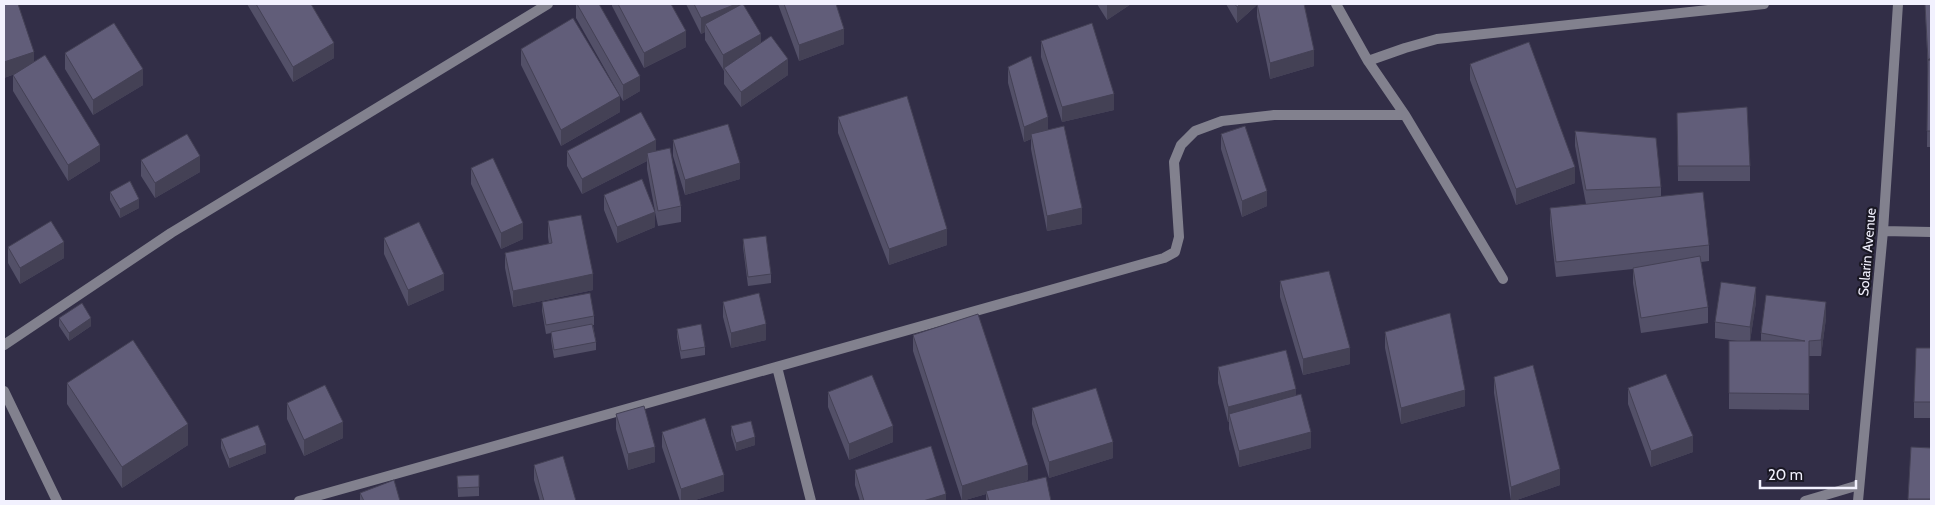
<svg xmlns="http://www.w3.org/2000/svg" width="1935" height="505" font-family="Cabin,sans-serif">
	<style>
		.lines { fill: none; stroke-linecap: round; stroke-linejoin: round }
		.street { stroke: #82818e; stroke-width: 10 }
		.wall { fill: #535068 }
		.shaded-wall { fill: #444155 }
		.building { fill: #615d79; stroke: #444155 }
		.labels { text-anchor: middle; stroke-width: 4.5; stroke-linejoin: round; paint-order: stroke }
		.street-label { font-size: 14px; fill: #f2f1fe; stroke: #1a1824 }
	</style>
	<rect width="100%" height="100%" fill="#322e47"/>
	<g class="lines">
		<path class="street" d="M1336,4L1368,61L1405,115L1503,279
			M1368,61L1405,48L1437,39L1764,4
			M1883,231L1931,232
			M4,345L171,233L548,4
			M777,367L811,501
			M4,391L57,501
			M299,501L1164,258L1175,252L1179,237L1174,162L1181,145L1195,131L1222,121L1274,115H1405
			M1805,501L1859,485
			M1858,501L1883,231L1898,4"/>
	</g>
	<path class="wall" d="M4,4L34,62L100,161L68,181L13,91V75L15,74L4,78Z
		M247,4H311L334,58L293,82Z
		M576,4H599L640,91L623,101L576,18Z
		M612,4H671L686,47L644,68L612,6Z
		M686,4H738V6L761,43L788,75L741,107L724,84V71L705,40V32L701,34Z
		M778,4H836L844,44L799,61Z
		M1097,4H1131L1107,20Z
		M1226,4H1304L1314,66L1270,79L1257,17V5L1237,23Z
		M1925,4H1931V147H1927L1928,73Z
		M1041,41L1114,110L1062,122L1041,57Z
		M521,49L620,112L561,146L521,65Z
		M65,53L143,85L93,115L65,69Z
		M1470,64L1575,183L1516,205L1470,80Z
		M1008,67L1048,130L1082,224L1047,231L1031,149V139L1024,142L1008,83Z
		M1677,113L1750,166V181H1678Z
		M838,117L947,245L889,265L838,133Z
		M1575,131L1661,187V196L1709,245V261L1701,262L1708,307V323L1641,333L1633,283V269L1556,277L1550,224V208L1586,204L1575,146Z
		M1221,134L1267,206L1242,217L1221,149Z
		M673,140L740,179L685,195L673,156Z
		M567,151H656L681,206V222L658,226L655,212V227L617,243L604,210V195L655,211L647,169V161L582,194L567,166Z
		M141,160L200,172L155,198L141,176Z
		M471,168L523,239L501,249L471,184Z
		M110,192L139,208L120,218L110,200Z
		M548,221L593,290L513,307L505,268V253L549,244L548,237Z
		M384,238L444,290L408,306L384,254Z
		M743,239L771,274V283L748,286L743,247Z
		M8,247L64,258L20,284L8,263Z
		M1280,281L1350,364L1303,375L1280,297Z
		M542,302L594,316V325H593L596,342V350L554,358L551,340V333L546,334L542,311Z
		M723,302L766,340L731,348L723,317Z
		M1756,302L1750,341H1761V333L1826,318L1821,356H1809V410L1729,409V341H1737L1715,338V322Z
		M59,318L91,326L69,341L59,326Z
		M677,329L705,347V355L681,359L677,337Z
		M1385,332L1465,406L1401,424L1385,348Z
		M913,335L1028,480L1020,483L1051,501H986V494L962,501L913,351Z
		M1931,348V418H1914V402Z
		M1218,367L1296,396L1311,448L1239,467L1229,429V422H1228L1218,383Z
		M1494,377L1560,485L1514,501H1511L1494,393Z
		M67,383L188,445L122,488L67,404Z
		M1628,388L1693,452L1651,467L1628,404Z
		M828,392L893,442L849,460L828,407Z
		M287,403L343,438L304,456L287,419Z
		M1032,408L1113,458L1049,478L1032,424Z
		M616,414L655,462L628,470L616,429Z
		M731,426L755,445L736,451L731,435Z
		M662,432L724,491L692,501H680L662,447Z
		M221,439L266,453L229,468L221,448Z
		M1911,447L1931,448V501H1908Z
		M534,465L576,501H540L534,480Z
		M855,470L946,501H860L855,485Z
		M479,475V496L458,497L457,476Z
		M360,493L400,501H360Z"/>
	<path class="shaded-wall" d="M736,4H738V18L705,24V32L701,34V18Z
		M1107,4H1131L1107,20Z
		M1240,4H1257V5L1237,23V7Z
		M844,29V44L799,61V45Z
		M686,31V47L644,68V53Z
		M761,34V50L724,68L723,71V55Z
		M334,43V58L293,82V67Z
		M1314,50V66L1270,79V63Z
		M34,52V67L4,78V62Z
		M788,59V75L741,107V92Z
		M143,69V85L93,115V100Z
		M640,76V91L623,101V85Z
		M1114,94V110L1062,122V107Z
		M620,96V112L561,146V130Z
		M1048,117V132L1031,134V139L1024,142V127Z
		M656,140V156L647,153V161L582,194V179Z
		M100,145V161L68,181V165Z
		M200,156V172L155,198V183Z
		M740,163V179L685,195V180Z
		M1575,167V183L1516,205V189Z
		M1267,191V206L1242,217V201Z
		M139,199V208L120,218V209Z
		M1082,208V224L1047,231V216Z
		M655,212V227L617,243V227Z
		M523,223V239L501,249V233Z
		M947,229V245L889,265V249Z
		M64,242V258L20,284V268Z
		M444,274V290L408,306V290Z
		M593,274V290L513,307V291Z
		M1756,287V302L1750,342V327Z
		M1826,302V318L1821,356V340Z
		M91,318V326L69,341V333Z
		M766,324V340L731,348V333Z
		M1350,348V364L1303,375V359Z
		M1296,389V405L1229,414V422H1228V407Z
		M1465,390V406L1401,424V408Z
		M343,422V438L304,456V440Z
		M188,424V445L122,488V467Z
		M893,426V442L849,460V444Z
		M1311,432V448L1239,467V451Z
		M1693,436V452L1651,467V451Z
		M755,437V445L736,451V443Z
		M1113,442V458L1049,478V462Z
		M266,445V453L229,468V459Z
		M655,447V462L628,470V454Z
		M1028,465V480L987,494L986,491V494L962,501V486Z
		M1560,469V485L1514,501H1511V487Z
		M724,475V491L692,501H681V489Z
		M946,494V501H923Z"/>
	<path class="building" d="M4,4H18L34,52L4,62Z
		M256,4H311L334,43L293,67Z
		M577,4H599L640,76L623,85Z
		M618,4H671L686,31L644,53Z
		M694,4H736L701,18Z
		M742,4H743L761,34L723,55L705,24Z
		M784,4H836L844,29L799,45Z
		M1235,4H1240L1237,7Z
		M1257,4H1304L1314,50L1270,63Z
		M1925,4H1931V58L1928,60Z
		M573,18L620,96L561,130L521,49Z
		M114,23L143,69L93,100L65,53Z
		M1092,23L1114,94L1062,107L1041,41Z
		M771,36L788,59L741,92L724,68Z
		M1529,42L1575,167L1516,189L1470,64Z
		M45,55L100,145L68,165L13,75Z
		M1031,56L1048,117L1024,127L1008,67Z
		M1928,60H1931V131H1927Z
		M907,96L947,229L889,249L838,117Z
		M1747,107L1750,166H1678L1677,113Z
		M641,112L656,140L582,179L567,151Z
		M728,124L740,163L685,180L673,140Z
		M1064,126L1082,208L1047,216L1031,134Z
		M1245,126L1267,191L1242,201L1221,134Z
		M1575,131L1656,138L1661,187L1586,190Z
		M187,134L200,156L155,183L141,160Z
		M670,148L681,206L658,211L647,153Z
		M493,158L523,223L501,233L471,168Z
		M642,179L655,212L617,227L604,195Z
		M130,181L139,199L120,209L110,192Z
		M1703,192L1709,245L1556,262L1550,208Z
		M581,215L593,274L513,291L505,253L552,243L548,221Z
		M51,221L64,242L20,268L8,247Z
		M419,222L444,274L408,290L384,238Z
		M766,236L771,274L748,277L743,239Z
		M1700,256L1708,307L1641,318L1633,268Z
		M1329,271L1350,348L1303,359L1280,281Z
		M1721,282L1756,287L1750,327L1715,322Z
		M590,293L594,316L546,325L542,302Z
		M759,293L766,324L731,333L723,302Z
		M1766,295L1826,302L1821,340L1809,341V394L1729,393V341H1805L1761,333Z
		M82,303L91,318L69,333L59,318Z
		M1450,313L1465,390L1401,408L1385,332Z
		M978,314L1028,465L962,486L913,335Z
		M592,324L596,342L554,350L551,332Z
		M701,324L705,347L681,351L677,329Z
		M133,340L188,424L122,467L67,383Z
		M1916,348H1931V402H1914Z
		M1286,350L1296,389L1228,407L1218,367Z
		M1533,365L1560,469L1511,487L1494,377Z
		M1666,374L1693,436L1651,451L1628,388Z
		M872,375L893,426L849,444L828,392Z
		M325,385L343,422L304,440L287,403Z
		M1096,388L1113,442L1049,462L1032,408Z
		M1301,394L1311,432L1239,451L1229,414Z
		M644,406L655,447L628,454L616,414Z
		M705,418L724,475L681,489L662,432Z
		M751,421L755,437L736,443L731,426Z
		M258,425L266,445L229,459L221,439Z
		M931,446L946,494L923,501H864L855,470Z
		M1911,447L1931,448V499H1908Z
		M563,456L576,501H544L534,465Z
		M479,475V487L458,488L457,476Z
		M1046,477L1051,501H989L986,491Z
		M394,480L400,501H364L360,493Z"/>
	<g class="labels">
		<g class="street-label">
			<text transform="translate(1867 252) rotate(-85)" y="5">Solarin Avenue</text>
		</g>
	</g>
	<rect width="1935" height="505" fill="none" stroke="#f2f1fe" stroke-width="10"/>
	<path d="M1760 480v8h96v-8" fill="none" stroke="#f2f1fe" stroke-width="2.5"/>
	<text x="1768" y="480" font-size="15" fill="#f2f1fe" stroke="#1a1824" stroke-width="4" paint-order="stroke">20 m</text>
</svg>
